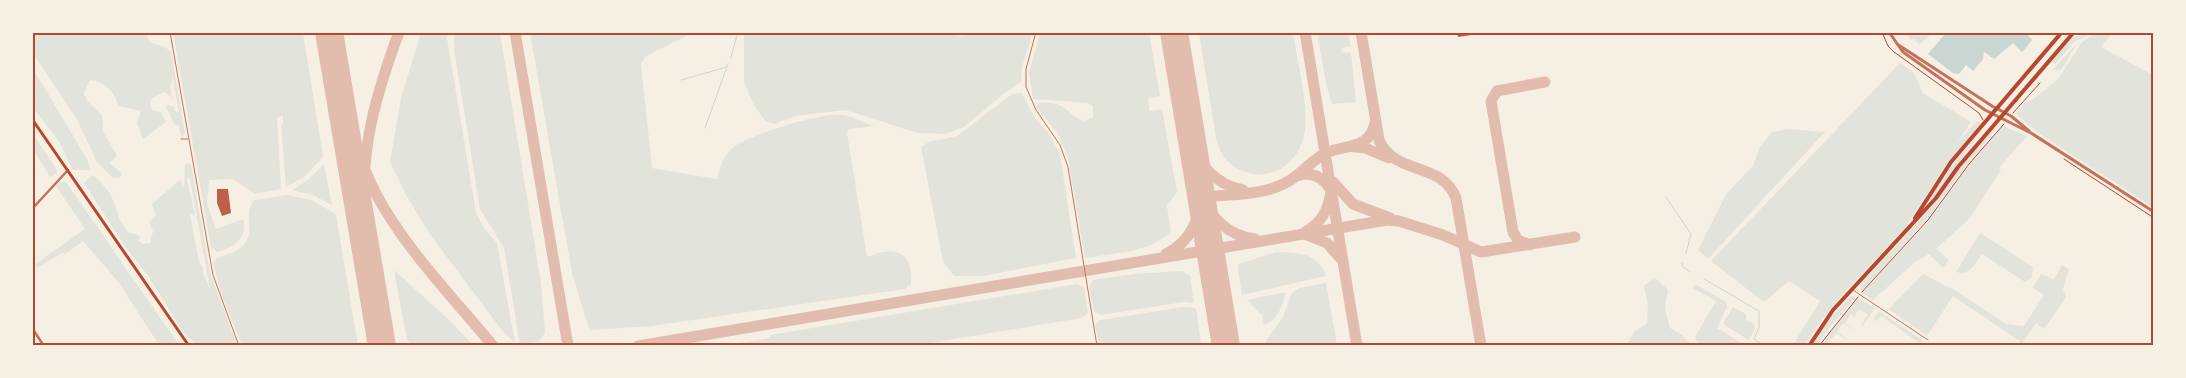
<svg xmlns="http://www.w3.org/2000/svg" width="2186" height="378" font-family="Lato,sans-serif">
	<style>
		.green { fill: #e2e4dc; fill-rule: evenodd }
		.water { fill: #c9d6d2 }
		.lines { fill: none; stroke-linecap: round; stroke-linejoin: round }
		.stream { stroke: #c9d6d2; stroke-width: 1 }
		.taxiway { stroke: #e2bdae; stroke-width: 11 }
		.runway { stroke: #e2bdae; stroke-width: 28 }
		.building { fill: #bf614a }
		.path { stroke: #b5482f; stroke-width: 1 }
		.service { stroke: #c5725c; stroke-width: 1 }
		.minor { stroke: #c5725c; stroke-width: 2.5 }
		.tertiary { stroke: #c5725c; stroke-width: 3 }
		.secondary { stroke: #b5482f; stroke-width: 3 }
		.primary { stroke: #b5482f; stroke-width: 4 }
		.neatline { fill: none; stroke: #b5482f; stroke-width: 2 }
	</style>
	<rect width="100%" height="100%" fill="#f6efe4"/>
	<path class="green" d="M33,32L145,33L151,43L165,47L171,52L185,134L181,137L179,126L174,124L166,107L167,105L175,107L174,111L179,112L172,73V84L170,85L172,98L165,92L152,98L150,103L152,110L161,112L166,122L143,139L137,123L141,111L119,106C113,91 106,82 90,80L84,93L87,101L102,115L103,131L117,156L110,163L122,174L119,178H113L97,162L76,118L33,53Z
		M173,33H303L323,157L304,177L286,187L281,125L283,124V116L277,117L281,189L255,194L233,179L209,180L207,204L216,229L243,219C249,238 233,249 217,252L211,247Z
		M421,33H449L447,38L476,213L484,228L497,243L515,343L504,333L429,233L405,193L390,162L401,98Z
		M454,33H500L541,283L545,333L539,341L520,345L504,248L480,209L454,49Z
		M530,33H692L646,56L641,64L652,168L717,179C720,167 723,155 735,146C752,134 820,113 841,115C852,116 863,122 873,126L849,129L847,133L867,256C873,257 872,254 878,253C903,247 913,259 911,284L905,289L652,326L592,330L588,326L572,273Z
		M949,33C957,36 966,38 974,32L1033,33L1022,67L1021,82L1006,92L964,127L945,134L918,133L845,110L795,116L774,124L765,121L753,103L744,82V33Z
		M1096,33H1149L1160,96L1148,99L1150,111L1162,109L1177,192L1167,206L1171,231C1151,253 1113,253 1085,258L1068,158L1057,132L1036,107L1038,103C1068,100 1063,114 1085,121L1093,117V107L1088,103L1033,99L1029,72L1040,33H1076L1082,35Z
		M1199,33H1293C1297,60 1310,109 1304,135C1296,175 1250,189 1223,156C1220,151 1218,144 1216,138Z
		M1317,33H1348L1351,46L1341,48L1342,53L1351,52L1356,102L1332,104L1327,88Z
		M1907,33V32L1932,33L1919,45L1914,39L1910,40Z
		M2093,33L2074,42L2055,64L2052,61L2073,37Z
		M2096,33H2112L2101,47L2153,75V207L2037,132L2016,114L2025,102L2032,100L2058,79L2082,42Z
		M2078,42L2061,70H2053Z
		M1900,63L1914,73L1923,93L1971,122L1957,143L1977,121L1981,123L1944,168L1904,229L1842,295L1818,325L1805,345H1793L1820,301L1789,281L1764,302L1711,261Z
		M32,67L87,159L90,170H73L58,140L33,108Z
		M1022,93L1035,118L1049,134L1060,154L1076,258L983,276H954L943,262L921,147L929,142L957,136L1012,94Z
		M1986,125L1933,198L1931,196L1953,164Z
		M2003,126L2027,136L1999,168L2001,170L1970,218L1936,249L1949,260L1943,268L1929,254L1914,263L1873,300L1862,293L1927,223L1972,162Z
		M1788,129L1825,132L1708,259L1698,250L1727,193L1753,166L1760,147L1772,132Z
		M1992,131L1993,133L1964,168L1927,219L1861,292L1860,285L1934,204L1966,160Z
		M33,134L57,170V173L50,177L33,149Z
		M188,163L191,165L210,273L237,345H197L185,335L147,274L126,248L84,183L92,175C106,184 115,200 118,215C119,221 126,228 129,233L136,234L140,237L139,241L143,244L150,243L153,231L149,222L156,216L152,204L180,180L184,187L185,165ZM189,177L190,180L210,289L203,273V268L199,262L190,214L195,216L187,179Z
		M324,164L332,205L313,195L292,190L308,180Z
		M60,182H66L179,345H159L119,283L83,241L65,254L62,253L37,268L34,265L85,229L56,186Z
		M288,195L312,200L336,214L358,345H242L222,296L213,263C218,253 237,256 246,242C254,228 244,213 254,200Z
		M1980,233L2033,267L2032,277L2025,282L1982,254C1974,264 1971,276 1956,272Z
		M1276,252C1298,253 1318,252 1326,276L1242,295L1238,269L1239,264Z
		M2062,265L2069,269L2063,289L2066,297L2044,329L2036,323L2021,345H2018L2020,341L1953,296L1927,336L1889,309L1923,274L1956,291L2006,324L2024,326L2044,295L2033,288L2041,274L2054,279Z
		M394,270L448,319L473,345H412L407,340Z
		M1182,271L1190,276L1194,303L1184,302L1101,315L1094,312L1089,286L1093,280L1135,274Z
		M1654,279L1658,280L1668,290L1665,308L1670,328L1682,335L1691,345H1627L1634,332L1647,323L1648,306L1644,286Z
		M1326,283L1337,345H1263L1283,317L1292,293L1299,288Z
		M1077,284L1084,287L1088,313L1082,318L918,345H727L770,338V335Z
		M1695,284L1726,302L1727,307L1717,328L1745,345H1698L1695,337L1716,301L1693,288Z
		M1286,292C1282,306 1278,321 1264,325L1262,314L1259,313L1247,300Z
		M1851,296L1856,297L1833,323L1817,345L1812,346L1828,321Z
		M1858,298L1875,308L1863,326L1861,325L1868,314L1859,309L1855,315L1856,318L1851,314L1845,323L1858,333L1843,323L1837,332L1852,343L1836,333L1830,341L1836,345L1829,342L1826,345L1821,346Z
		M1183,307L1195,308L1197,312L1201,345H1099L1095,325L1100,320Z
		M1733,307L1746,314V320L1754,324L1755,328L1749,340L1726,326L1724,322Z
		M1879,311L1922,340L1921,344L1881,316L1877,321L1873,319Z"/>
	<path class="water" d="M1946,33H2026L2032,40L2022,52L2013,43L1994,59L1984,52L1983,59L1973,71L1966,65L1959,74L1953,73L1928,54Z"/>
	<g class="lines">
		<path class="stream" d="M731,57L738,32
			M681,80L727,67
			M705,128L728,64
			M1666,197L1691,234L1686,253
			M1682,263L1683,267L1691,272
			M1704,279L1759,311V328L1754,339L1764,346"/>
		<path class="taxiway" d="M330,32L331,40
			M515,32L568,346
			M1305,32L1357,346
			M1361,32L1379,140C1396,177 1440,160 1456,198L1481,346
			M338,84C347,122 358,157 375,192C405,249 452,296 493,346
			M1192,138C1198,165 1215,184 1243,190
			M1355,147L1365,148L1389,158
			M1297,176C1312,171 1323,177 1331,190C1329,209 1322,223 1305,232
			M1332,181L1353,204L1390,218
			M1201,194C1210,218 1229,236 1255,239
			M1202,197C1230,194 1264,196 1289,181C1302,173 1312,160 1326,153C1346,144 1369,150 1375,123
			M1307,235L1327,243L1341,259
			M364,239C360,157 370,110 399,32
			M1530,245L1518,240L1513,232L1491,101L1497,91L1545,82
			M1166,254C1190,242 1202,218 1200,191
			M378,325L386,346
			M1226,344V346
			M638,346L1387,220L1399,221L1443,235L1481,252L1575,237"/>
		<path class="runway" d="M329,32L382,346
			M1174,32L1226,346"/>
	</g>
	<path class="building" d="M1457,32H1478V34L1458,37Z
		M217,189H228L231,213L222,216L217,203Z"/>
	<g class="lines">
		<path class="path" d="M1882,32L1888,46L1894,52L1979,113L1983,120
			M2013,113L2040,83
			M2064,159L2154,218
			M1862,292L1928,220L1969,164L2004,124
			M1819,346L1858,297"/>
		<path class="service" d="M170,32L213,275L239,346
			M1036,32L1026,69V87L1036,110L1060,145L1068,167L1097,346
			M181,139H188
			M1853,290L1928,340"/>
		<path class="minor" d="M32,209L68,170
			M32,328L44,346"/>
		<path class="tertiary" d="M1889,32L1903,52L1985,110L2031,133L2154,212
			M1897,44L1992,106L2011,116L2029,131"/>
		<path class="secondary" d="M32,119L189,346"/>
		<path class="primary" d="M1915,218L1951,162L2062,32
			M1809,346L1833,310L1936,198L1958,167L2074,32"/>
	</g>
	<rect width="2186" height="378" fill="none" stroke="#f6efe4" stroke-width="68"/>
	<rect x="34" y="34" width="2118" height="310" class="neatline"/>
</svg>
